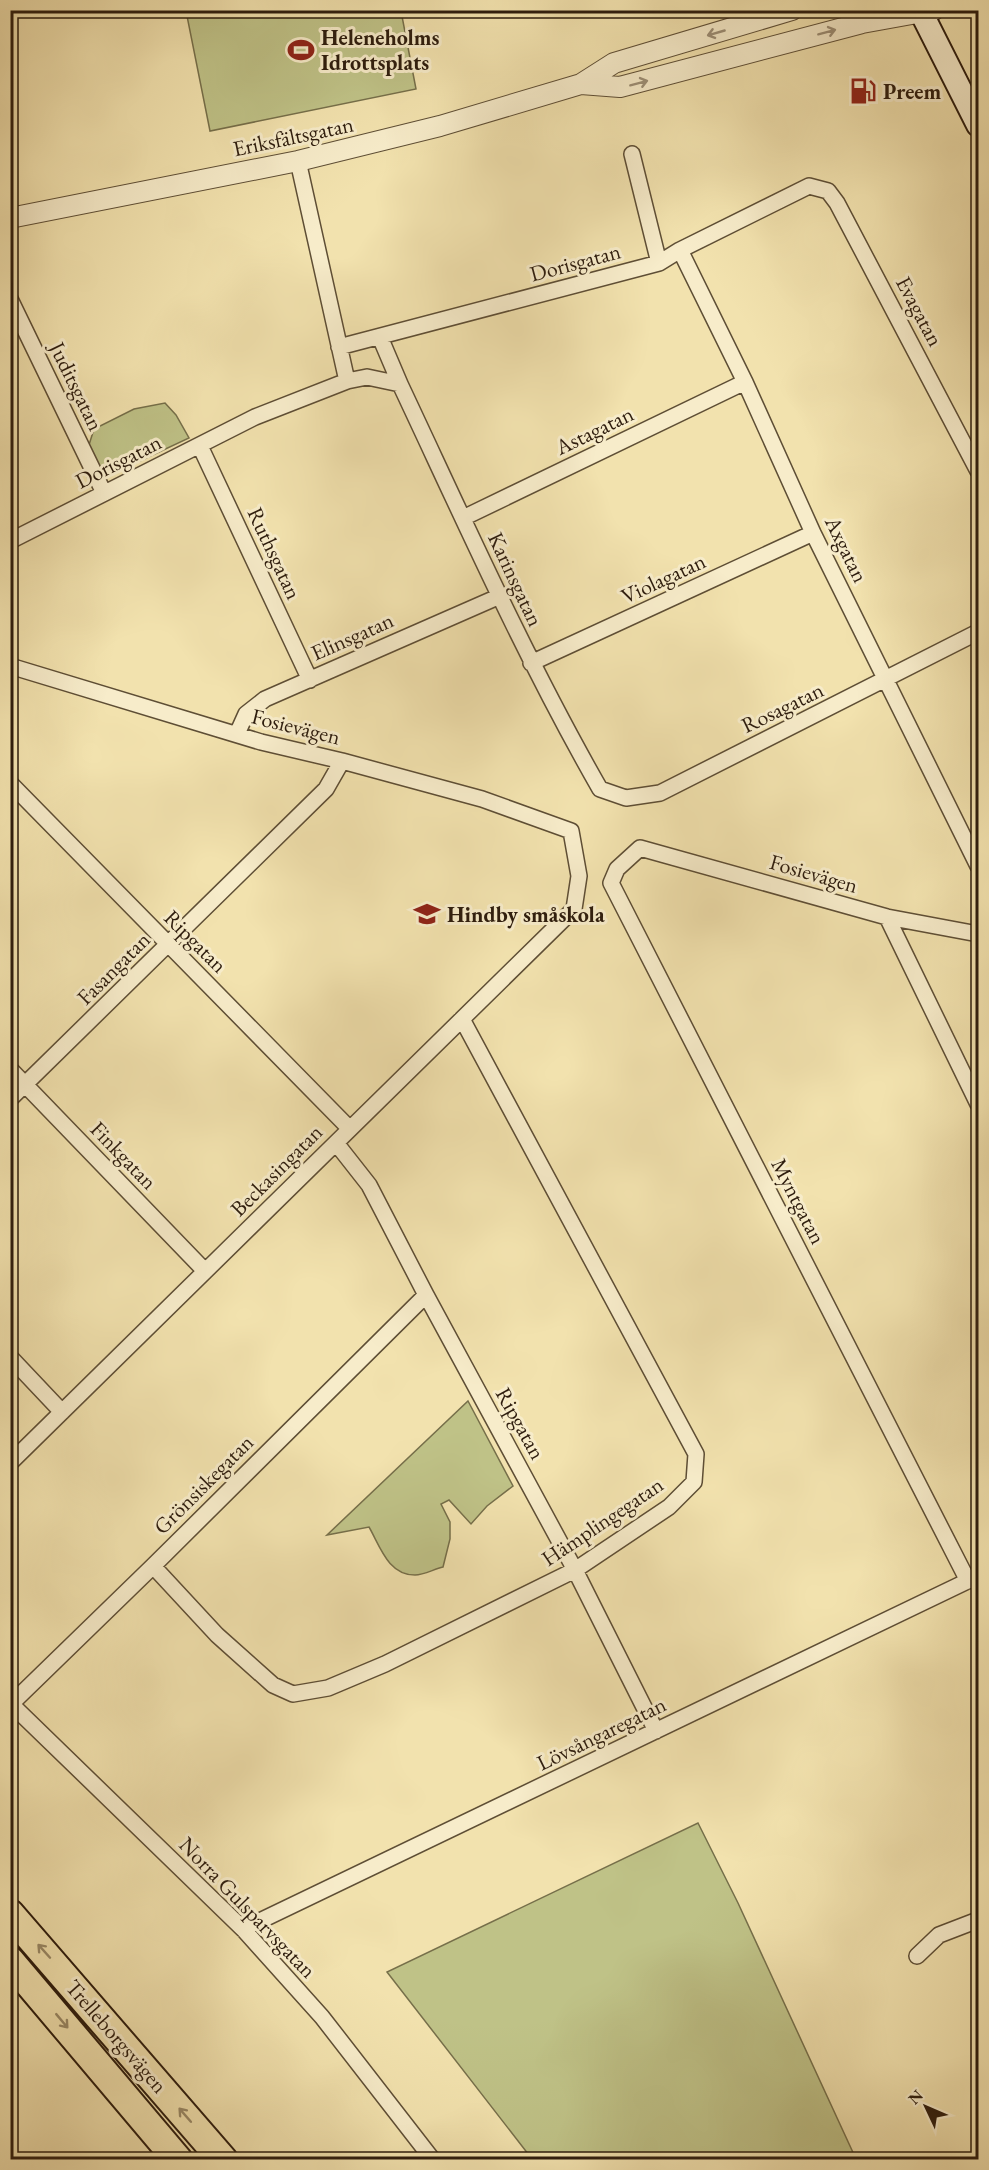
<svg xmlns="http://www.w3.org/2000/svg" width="989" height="2170" font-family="'EB Garamond',serif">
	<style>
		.green { fill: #bfc287; stroke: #766f4a; stroke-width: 1.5 }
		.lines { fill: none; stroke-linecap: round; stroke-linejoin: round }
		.minor-casing { stroke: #5e4e35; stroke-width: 18 }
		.tertiary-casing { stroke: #5e4e35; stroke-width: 22 }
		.secondary-casing { stroke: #2d1c0d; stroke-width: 26 }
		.motorway-casing { stroke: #2d1c0d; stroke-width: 32 }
		.minor { stroke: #f7ecca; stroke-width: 15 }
		.tertiary { stroke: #f7ecca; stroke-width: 20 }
		.secondary { stroke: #f7ecca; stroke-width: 22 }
		.motorway { stroke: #f2e2ae; stroke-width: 28 }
		.oneway { stroke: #9c8e75 }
		.oneway2 { stroke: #998966 }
		.labels { text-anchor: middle; stroke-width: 6; stroke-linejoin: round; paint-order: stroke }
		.poi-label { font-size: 22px; font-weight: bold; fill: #2d1c0d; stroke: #f7ecca; text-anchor: start }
		.street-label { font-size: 22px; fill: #2d1c0d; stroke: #f7ecca }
	</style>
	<rect width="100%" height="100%" fill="#f2e2ae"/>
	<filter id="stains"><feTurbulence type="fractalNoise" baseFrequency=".00333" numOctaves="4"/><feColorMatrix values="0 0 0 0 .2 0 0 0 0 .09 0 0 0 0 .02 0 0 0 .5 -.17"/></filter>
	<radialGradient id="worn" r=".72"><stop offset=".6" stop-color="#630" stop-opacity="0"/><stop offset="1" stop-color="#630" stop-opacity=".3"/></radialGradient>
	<path class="green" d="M186,11H401L416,89L210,131Z
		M165,403L176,415L189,438L106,477L88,448L94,429L134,409Z
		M468,1401L513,1486L487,1506L471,1524L449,1500L441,1504L450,1522V1539L443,1567C434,1569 424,1575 415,1575C388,1575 380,1546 369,1527L327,1535Z
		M698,1823L738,1903L856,2159H532L387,1972Z"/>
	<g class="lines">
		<g class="minor-casing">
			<path id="minor" d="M632,154L659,263
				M298,161L347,381
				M680,250L745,382L813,533L978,866
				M10,299L104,493
				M380,337L400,384
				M339,347L659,263L680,250L809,186L828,191L837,203L978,471
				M200,446L310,680
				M463,518L745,382
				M10,541L255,417L347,381L367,377L400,384C464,520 525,658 600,789L626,798L660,793L978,632
				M531,663L813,533
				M10,666L261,742L342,761L482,799L571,831L579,876L574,909L10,1463
				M237,734L246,714L265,699L500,596
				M10,783L350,1129
				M887,917L978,1104
				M10,1069L205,1271
				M10,1099L326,789L342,761
				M336,1143L369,1185L426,1295L575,1570L656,1731
				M10,1357L62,1412
				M153,1566L217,1635L273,1685L293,1694L328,1688L385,1664L575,1570L669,1507L694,1482L696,1454L462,1019
				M968,1581L611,883L617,869L640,848L887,917L978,934
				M10,1703L243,1929L322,2017L433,2160
				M11,1704L153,1566L426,1295
				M243,1929L978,1576
				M917,1956L939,1935L978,1920"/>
		</g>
		<g class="tertiary-casing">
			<path id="tertiary" d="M581,84L620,87L862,23L934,10
				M10,218L298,161L440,126L581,84L614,63L792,10"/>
		</g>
		<g class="secondary-casing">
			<path id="secondary" d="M920,10L978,125"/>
		</g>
		<g class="motorway-casing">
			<path id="motorway" d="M10,1914L223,2160
				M10,1961L178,2160"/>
		</g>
		<use href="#minor" class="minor"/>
		<use href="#tertiary" class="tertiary"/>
		<use href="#secondary" class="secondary"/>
		<use href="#motorway" class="motorway"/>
	</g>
	<defs><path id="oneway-shaft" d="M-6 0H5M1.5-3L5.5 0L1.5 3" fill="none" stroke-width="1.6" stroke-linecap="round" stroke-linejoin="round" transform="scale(1.5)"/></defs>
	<g class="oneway">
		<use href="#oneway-shaft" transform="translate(827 32) rotate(-15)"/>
		<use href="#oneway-shaft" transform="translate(716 33) rotate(164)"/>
		<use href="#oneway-shaft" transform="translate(639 83) rotate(-15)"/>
	</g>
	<g class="oneway2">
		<use href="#oneway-shaft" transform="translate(44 1951) rotate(-132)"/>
		<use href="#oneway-shaft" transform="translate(62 2021) rotate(50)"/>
		<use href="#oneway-shaft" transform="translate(185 2115) rotate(-131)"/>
	</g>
	<defs>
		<g id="stadium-bare" transform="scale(2.07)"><path d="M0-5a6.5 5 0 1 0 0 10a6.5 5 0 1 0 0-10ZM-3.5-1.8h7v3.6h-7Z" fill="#8f2418" stroke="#f7ecca" stroke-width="2.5" paint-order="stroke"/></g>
		<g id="fuel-bare" transform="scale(2.07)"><path d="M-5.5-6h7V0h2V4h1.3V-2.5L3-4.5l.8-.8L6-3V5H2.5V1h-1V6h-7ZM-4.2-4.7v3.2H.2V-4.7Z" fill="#8f2418" stroke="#f7ecca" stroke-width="2.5" paint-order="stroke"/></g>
		<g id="school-bare" transform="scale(2.07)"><path d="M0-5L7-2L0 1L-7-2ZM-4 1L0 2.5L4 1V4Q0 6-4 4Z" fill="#8f2418" stroke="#f7ecca" stroke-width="2.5" paint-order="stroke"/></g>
	</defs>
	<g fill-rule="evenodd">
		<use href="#stadium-bare" x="301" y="50"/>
		<use href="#fuel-bare" x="863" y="91"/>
		<use href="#school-bare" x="427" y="914"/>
	</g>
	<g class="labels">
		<g class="poi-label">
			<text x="321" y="45">Heleneholms<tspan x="321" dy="25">Idrottsplats</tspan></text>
			<text x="883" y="99">Preem</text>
			<text x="447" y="922">Hindby småskola</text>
		</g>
		<g class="street-label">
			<text transform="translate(293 136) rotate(-12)" y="8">Eriksfältsgatan</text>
			<text transform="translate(575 262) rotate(-15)" y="8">Dorisgatan</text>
			<text transform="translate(920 311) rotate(62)" y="8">Evagatan</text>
			<text transform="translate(77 386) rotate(64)" y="8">Juditsgatan</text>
			<text transform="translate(594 430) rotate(-26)" y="8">Astagatan</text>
			<text transform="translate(118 461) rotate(-27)" y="8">Dorisgatan</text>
			<text transform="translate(847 549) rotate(64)" y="8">Axgatan</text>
			<text transform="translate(275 553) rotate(65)" y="8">Ruthsgatan</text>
			<text transform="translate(663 578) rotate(-25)" y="8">Violagatan</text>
			<text transform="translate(516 579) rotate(65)" y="8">Karinsgatan</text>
			<text transform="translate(352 636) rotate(-24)" y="8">Elinsgatan</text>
			<text transform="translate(782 707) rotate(-26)" y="8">Rosagatan</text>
			<text transform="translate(296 726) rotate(14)" y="8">Fosievägen</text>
			<text transform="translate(814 873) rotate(16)" y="8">Fosievägen</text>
			<text transform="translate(196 941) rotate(45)" y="8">Ripgatan</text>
			<text transform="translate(113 968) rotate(-45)" y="8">Fasangatan</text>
			<text transform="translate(124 1155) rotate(46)" y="8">Finkgatan</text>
			<text transform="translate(276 1170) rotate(-45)" y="8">Beckasingatan</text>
			<text transform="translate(799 1201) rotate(63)" y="8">Myntgatan</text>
			<text transform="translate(521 1423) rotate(61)" y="8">Ripgatan</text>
			<text transform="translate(203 1484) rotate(-45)" y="8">Grönsiskegatan</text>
			<text transform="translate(602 1521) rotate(-34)" y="8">Hämplingegatan</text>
			<text transform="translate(601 1733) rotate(-26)" y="8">Lövsångaregatan</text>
			<text transform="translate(248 1907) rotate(46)" y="8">Norra Gulsparvsgatan</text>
			<text transform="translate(117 2036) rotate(49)" y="8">Trelleborgsvägen</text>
		</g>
	</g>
	<rect width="989" height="2170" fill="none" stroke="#f2e2ae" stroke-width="36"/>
	<rect x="12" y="12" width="965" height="2146" fill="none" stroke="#2d1c0d" stroke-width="3"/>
	<rect x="18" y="18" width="953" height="2134" fill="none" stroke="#2d1c0d" stroke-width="1.5"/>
	<g transform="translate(926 2107) rotate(314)" stroke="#f7ecca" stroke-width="4.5" paint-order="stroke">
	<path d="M0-4.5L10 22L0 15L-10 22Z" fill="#2d1c0d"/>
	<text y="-9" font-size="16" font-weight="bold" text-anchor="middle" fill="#2d1c0d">N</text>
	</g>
	<rect width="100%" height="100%" filter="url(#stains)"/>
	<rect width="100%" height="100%" fill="url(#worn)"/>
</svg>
